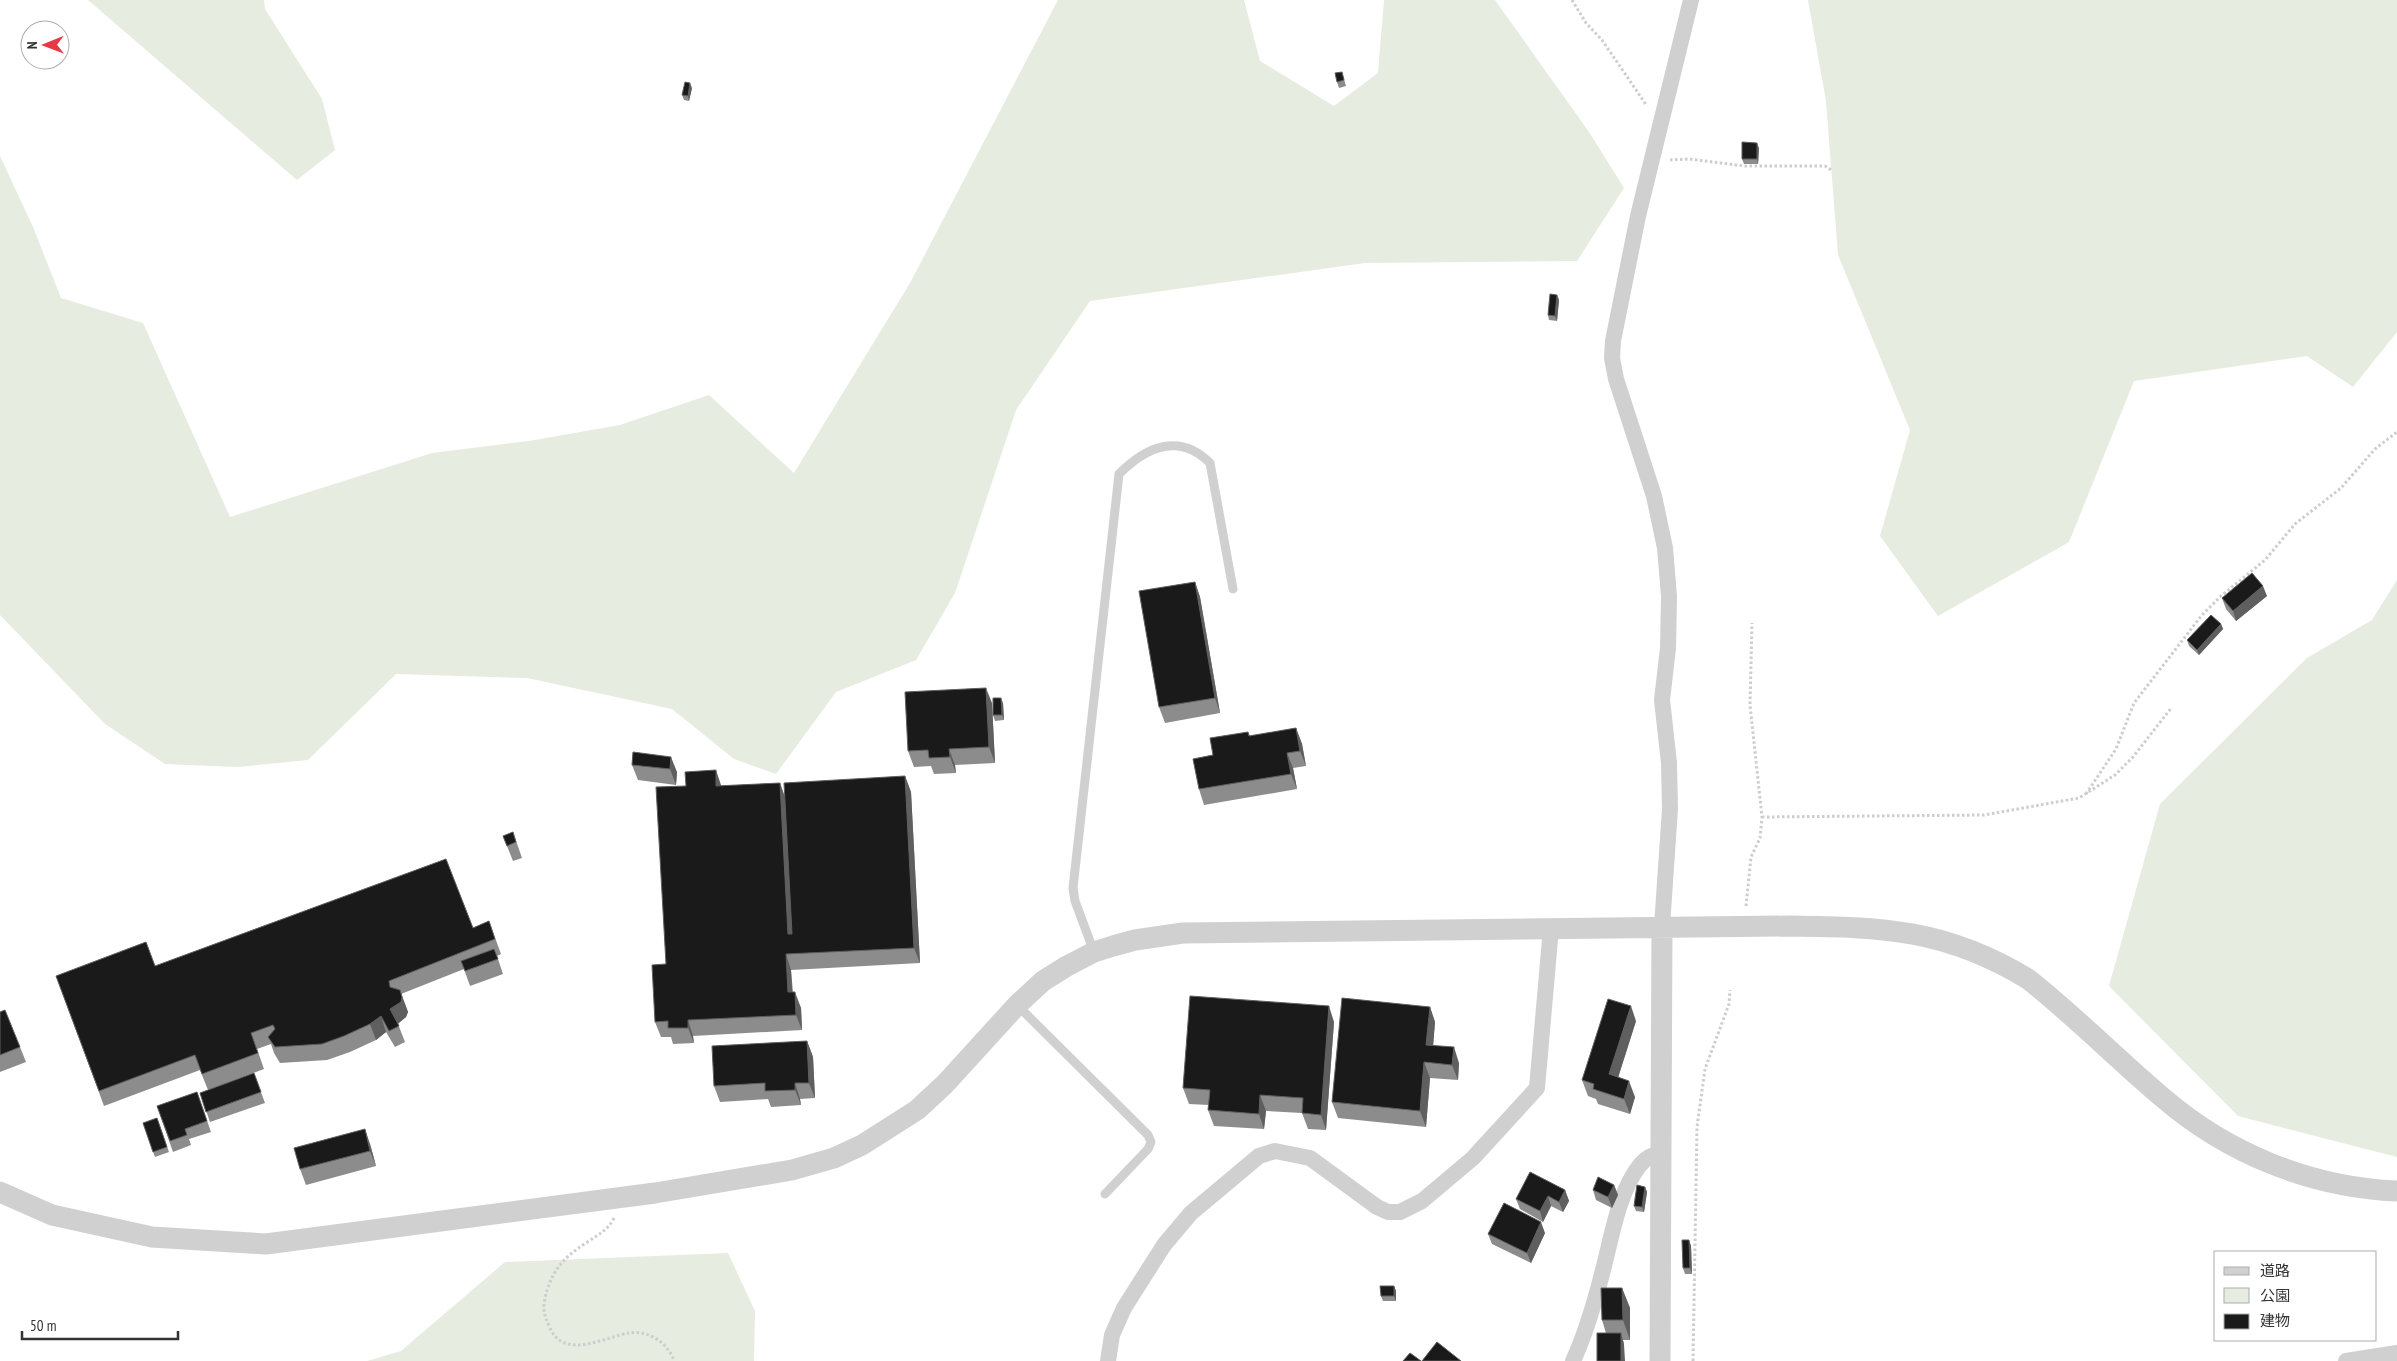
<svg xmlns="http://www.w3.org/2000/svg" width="2397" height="1361" font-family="'PT Sans Narrow','Noto Sans JP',sans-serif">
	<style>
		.green { fill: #e6ecdf }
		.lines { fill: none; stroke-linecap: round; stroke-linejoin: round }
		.path { stroke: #cdcdcd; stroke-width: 3; stroke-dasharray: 2.5 2.5; stroke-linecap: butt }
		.service { stroke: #d0d0d0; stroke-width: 9 }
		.minor { stroke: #d0d0d0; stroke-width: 16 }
		.tertiary { stroke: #d0d0d0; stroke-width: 21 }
		.wall { fill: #8c8c8c }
		.shaded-wall { fill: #5f5f5f }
		.building { fill: #1a1a1a; stroke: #5f5f5f }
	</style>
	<rect width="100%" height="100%" fill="#fff"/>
	<path class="green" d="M88,0H264L265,9L322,99L335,150L297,180Z
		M1058,0H1244L1260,61L1334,106L1378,73L1384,0H1495L1589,132L1624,188L1577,261L1365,263L1090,301L1016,410L955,593L916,660L836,692L776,774L734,759L672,709L527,678L396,674L308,760L237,767L165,764L105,724L0,615V156L33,227L61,298L143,323L230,517L432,453L529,441L620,425L709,395L794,473L910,283Z
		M1808,0H2397V332L2353,387L2307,356L2134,381L2069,542L1938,616L1880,536L1910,430L1838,255L1826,101Z
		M2397,580V1157L2238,1116L2109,986L2160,804L2307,658L2372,620Z
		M728,1253L755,1311L754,1361H367L401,1351L505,1262Z"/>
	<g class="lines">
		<path class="path" d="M1572,0L1586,23L1602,40L1647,106
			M1670,160L1689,159L1745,166H1825L1833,171
			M2086,794L2116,749L2134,703L2202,615L2221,596L2265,560L2295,524L2341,488L2375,449L2397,432
			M1762,817L1984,815L2079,798L2115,775L2133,757L2172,707
			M1746,906L1751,857L1760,838L1762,817L1750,705L1752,623
			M614,1218C608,1230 599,1234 589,1241C562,1258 550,1272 544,1303C543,1313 546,1319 550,1328C564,1361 608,1336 629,1333C649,1330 668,1343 674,1361
			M1693,1361L1697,1127L1705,1069L1729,1004L1730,990"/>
		<path class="service" d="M1094,952L1075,901L1073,888L1119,474C1146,447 1179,432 1210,463L1233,589
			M1017,1005L1148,1135L1151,1142L1148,1149L1105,1194"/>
		<path class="minor" d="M1662,926L1670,809L1669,763L1662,700L1668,648L1669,596L1665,548L1654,496L1616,379L1612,358L1613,341L1638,216L1691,0
			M1108,1361L1112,1335L1124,1308L1164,1245L1191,1213L1259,1156L1275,1151L1310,1158L1377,1207L1388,1212H1400L1422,1201L1473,1158L1537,1088L1551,928
			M1573,1361C1587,1331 1596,1298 1604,1266C1612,1235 1619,1191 1640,1165C1646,1158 1653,1154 1662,1153
			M2346,1361L2397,1353"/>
		<path class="tertiary" d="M0,1192L52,1215L152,1237L266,1244L655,1193L792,1170L834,1158L862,1145L917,1110L945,1084L1017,1005L1043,981L1067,966L1094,952L1113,946L1135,940L1183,933L1790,926C1883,927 1946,929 2028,979C2075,1016 2117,1059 2162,1097C2228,1154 2310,1187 2397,1191
			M1660,1361L1662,926"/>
	</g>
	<path class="wall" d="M1342,72L1346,86L1339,88L1337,82Z
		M692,88L689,101L684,100L682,95Z
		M1759,148L1758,164H1744L1742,159Z
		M1557,295L1559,300L1557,321L1549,320L1548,315Z
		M1195,582L1200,597L1220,713L1165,723L1159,707Z
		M2267,596L2236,621L2226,609L2222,598Z
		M2221,624L2223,629L2199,655L2189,646L2187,640Z
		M992,703L995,763L955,765L956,773L934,774L931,766L914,767L908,751Z
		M1003,703L1004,720L995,721L993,715Z
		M1296,728L1302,744L1306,766L1293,768L1297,789L1204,805L1199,789L1213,755L1248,732L1250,736Z
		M633,752L677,772L676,785L638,780L632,765Z
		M905,776L911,792L920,963L791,970L793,992L801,1008L802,1030L693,1036L694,1043L673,1044L671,1037H661L655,1022L666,964L721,786L780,783L785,797Z
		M513,832L522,858L513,861L503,836Z
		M489,921L501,954L497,956L503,974L470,986L464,969L401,994L408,1012L406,1017L398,1024L405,1042L395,1047L386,1032L376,1040L350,1052L327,1060L280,1063L274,1053L271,1044L257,1049L264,1069L220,1085L254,1073L265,1103L210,1122L200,1093L208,1090L200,1070L104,1106L56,976L155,966L473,928Z
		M1430,1007L1435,1022L1433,1045L1459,1063L1458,1080L1430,1078L1426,1127L1338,1118L1332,1102Z
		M0,1012L20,1047L26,1062L0,1072Z
		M1636,1021L1618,1078L1635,1097L1630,1114L1598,1104L1596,1099L1588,1096L1582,1080Z
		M1334,1022L1326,1130L1308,1129L1302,1113L1266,1111L1264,1129L1214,1126L1208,1110L1209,1105L1189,1104L1183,1088Z
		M807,1041L813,1057L815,1098L800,1099L801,1105L771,1107L768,1099L720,1102L714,1086Z
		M197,1092L211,1132L189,1139L191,1145L173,1152L157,1106Z
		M157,1118L169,1152L155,1157L143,1123Z
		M370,1144L376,1166L306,1185L300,1169Z
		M1614,1185L1618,1195L1612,1208L1596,1200L1593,1190Z
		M1645,1187L1647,1192L1644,1212L1636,1211L1634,1206Z
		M1565,1190L1569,1201L1563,1212L1551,1206L1543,1222L1520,1209L1516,1199Z
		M1545,1233L1531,1263L1492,1244L1488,1234Z
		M1689,1240L1691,1246L1692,1274H1685L1683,1268Z
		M1394,1286L1396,1291V1301H1383L1381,1296Z
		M1622,1288L1630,1308V1340H1623L1624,1344L1606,1333L1602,1320Z"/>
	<path class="shaded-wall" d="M690,83L692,88L689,101L688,96Z
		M1757,143L1759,148L1758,164L1757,159Z
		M1557,295L1559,300L1557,321L1555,316Z
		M1195,582L1200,597L1220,713L1215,698Z
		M2263,586L2267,596L2236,621L2233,611Z
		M2221,624L2223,629L2199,655L2197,650Z
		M986,688L992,703L995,763L989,747Z
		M1001,698L1003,703L1004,720L1002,715Z
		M1296,728L1302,744L1306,766L1300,751Z
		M949,749L955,765L956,773L950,757Z
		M1287,753L1293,768L1297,789L1291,774Z
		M671,757L677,772L676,785L670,769Z
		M716,770L721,785L722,802L716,786Z
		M905,776L911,792L920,963L914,948Z
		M780,783L785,798L793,949L788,934Z
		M786,954L791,970L793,1008L788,992Z
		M400,990L408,1012L406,1017L396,1025L390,1009Z
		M795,992L801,1008L802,1030L796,1015Z
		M1329,1006L1334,1022L1326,1130L1321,1115Z
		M1631,1006L1636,1021L1614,1090L1609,1074Z
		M1430,1007L1435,1022L1432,1060L1426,1045Z
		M381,1016L386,1032L376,1040L370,1024Z
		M688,1020L693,1036L694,1043L688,1028Z
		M807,1041L813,1057L815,1098L809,1083Z
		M1454,1047L1459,1063L1458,1080L1452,1065Z
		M1424,1062L1430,1078L1426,1127L1420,1111Z
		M1629,1081L1635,1097L1630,1114L1624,1099Z
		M795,1083L800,1099L801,1105L795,1090Z
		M1260,1095L1266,1111L1264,1129L1259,1114Z
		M365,1129L370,1144L376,1166L370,1151Z
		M1614,1185L1618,1195L1612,1208L1608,1197Z
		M1645,1187L1647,1192L1644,1212L1642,1207Z
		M1565,1190L1569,1201L1563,1212L1559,1202Z
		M1548,1196L1551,1206L1543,1222L1540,1211Z
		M1541,1222L1545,1233L1531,1263L1527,1253Z
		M1689,1240L1691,1246L1692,1274L1690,1268Z
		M1394,1286L1396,1291V1301L1394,1296Z
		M1622,1288L1630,1308V1340L1623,1320Z
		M1621,1333L1624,1344L1625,1361H1621Z"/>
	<path class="building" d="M1342,72L1344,80L1337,82L1335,73Z
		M685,82L690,83L688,96L682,95Z
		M1742,142L1757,143V159H1742Z
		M1550,294L1557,295L1555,316L1548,315Z
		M2252,573L2263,586L2233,611L2222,598Z
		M1195,582L1215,698L1159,707L1139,591Z
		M2211,615L2221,624L2197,650L2187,640Z
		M986,688L989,747L949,749L950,757L929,758L928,750L908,751L905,692Z
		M993,698H1001L1002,715H993Z
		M1296,728L1300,751L1287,753L1291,774L1199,789L1193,759L1213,755L1210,738L1248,732L1249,736Z
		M633,752L671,757L670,769L632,765Z
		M716,770V786L780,783L788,934H792L784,783L905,776L914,948L786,954L788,992H795L796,1015L688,1020V1028H668V1021L655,1022L652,965L666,964L656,787L686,786L685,772Z
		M513,832L516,842L507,846L503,836Z
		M446,859L473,928L489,921L495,939L389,981L390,987L400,990L402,997L401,1002L390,1009L399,1026L389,1031L381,1016L370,1024L344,1036L322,1044L275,1047L268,1037L275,1029L273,1025L251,1033L258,1053L202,1074L195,1055L99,1091L56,976L146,942L155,966Z
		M494,949L498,959L465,971L461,961Z
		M1190,996L1329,1006L1321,1115L1302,1113L1303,1098L1260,1095L1259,1114L1208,1110L1210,1090L1183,1088Z
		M1342,998L1430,1007L1426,1045L1454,1047L1452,1065L1424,1062L1420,1111L1332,1102Z
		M1608,999L1631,1006L1609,1074L1629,1081L1624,1099L1593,1089L1594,1084L1582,1080Z
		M5,1010L20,1047L0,1055V1012Z
		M807,1041L809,1083H795V1090L765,1091V1083L714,1086L712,1046Z
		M254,1073L261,1092L206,1112L200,1093Z
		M197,1092L207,1121L185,1129L187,1135L170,1141L157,1106Z
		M157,1118L167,1147L153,1152L143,1123Z
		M365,1129L370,1151L300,1169L294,1148Z
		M1530,1172L1565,1190L1559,1202L1548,1196L1540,1211L1516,1199Z
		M1598,1177L1614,1185L1608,1197L1593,1190Z
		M1637,1185L1645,1187L1642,1207L1634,1206Z
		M1504,1203L1541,1222L1527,1253L1488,1234Z
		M1682,1240H1689L1690,1268H1683Z
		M1380,1286H1394V1296H1381Z
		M1601,1288H1622L1623,1320H1602Z
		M1597,1333H1621V1361H1597Z
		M1437,1342L1461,1361H1422Z
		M1410,1353L1421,1361H1403Z"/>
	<rect x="2214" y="1251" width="162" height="90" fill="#ffffff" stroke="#adadad"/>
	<rect x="2224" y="1267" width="25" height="8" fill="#d0d0d0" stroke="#adadad"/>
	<text x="2260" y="1276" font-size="15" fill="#333333">道路</text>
	<rect x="2224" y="1288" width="25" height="15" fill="#e6ecdf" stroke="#adadad"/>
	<text x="2260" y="1301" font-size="15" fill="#333333">公園</text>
	<rect x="2224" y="1314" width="25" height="15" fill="#1a1a1a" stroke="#adadad"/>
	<text x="2260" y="1326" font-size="15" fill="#333333">建物</text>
	<g transform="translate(45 45) rotate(269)"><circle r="24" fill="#ffffff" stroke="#adadad"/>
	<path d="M0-4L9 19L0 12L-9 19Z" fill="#e63946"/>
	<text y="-8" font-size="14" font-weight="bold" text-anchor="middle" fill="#333333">N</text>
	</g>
	<path d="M22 1331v8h156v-8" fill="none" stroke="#333333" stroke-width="2.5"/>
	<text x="30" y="1331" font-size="15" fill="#333333" stroke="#ffffff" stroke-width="4" paint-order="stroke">50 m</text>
</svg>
